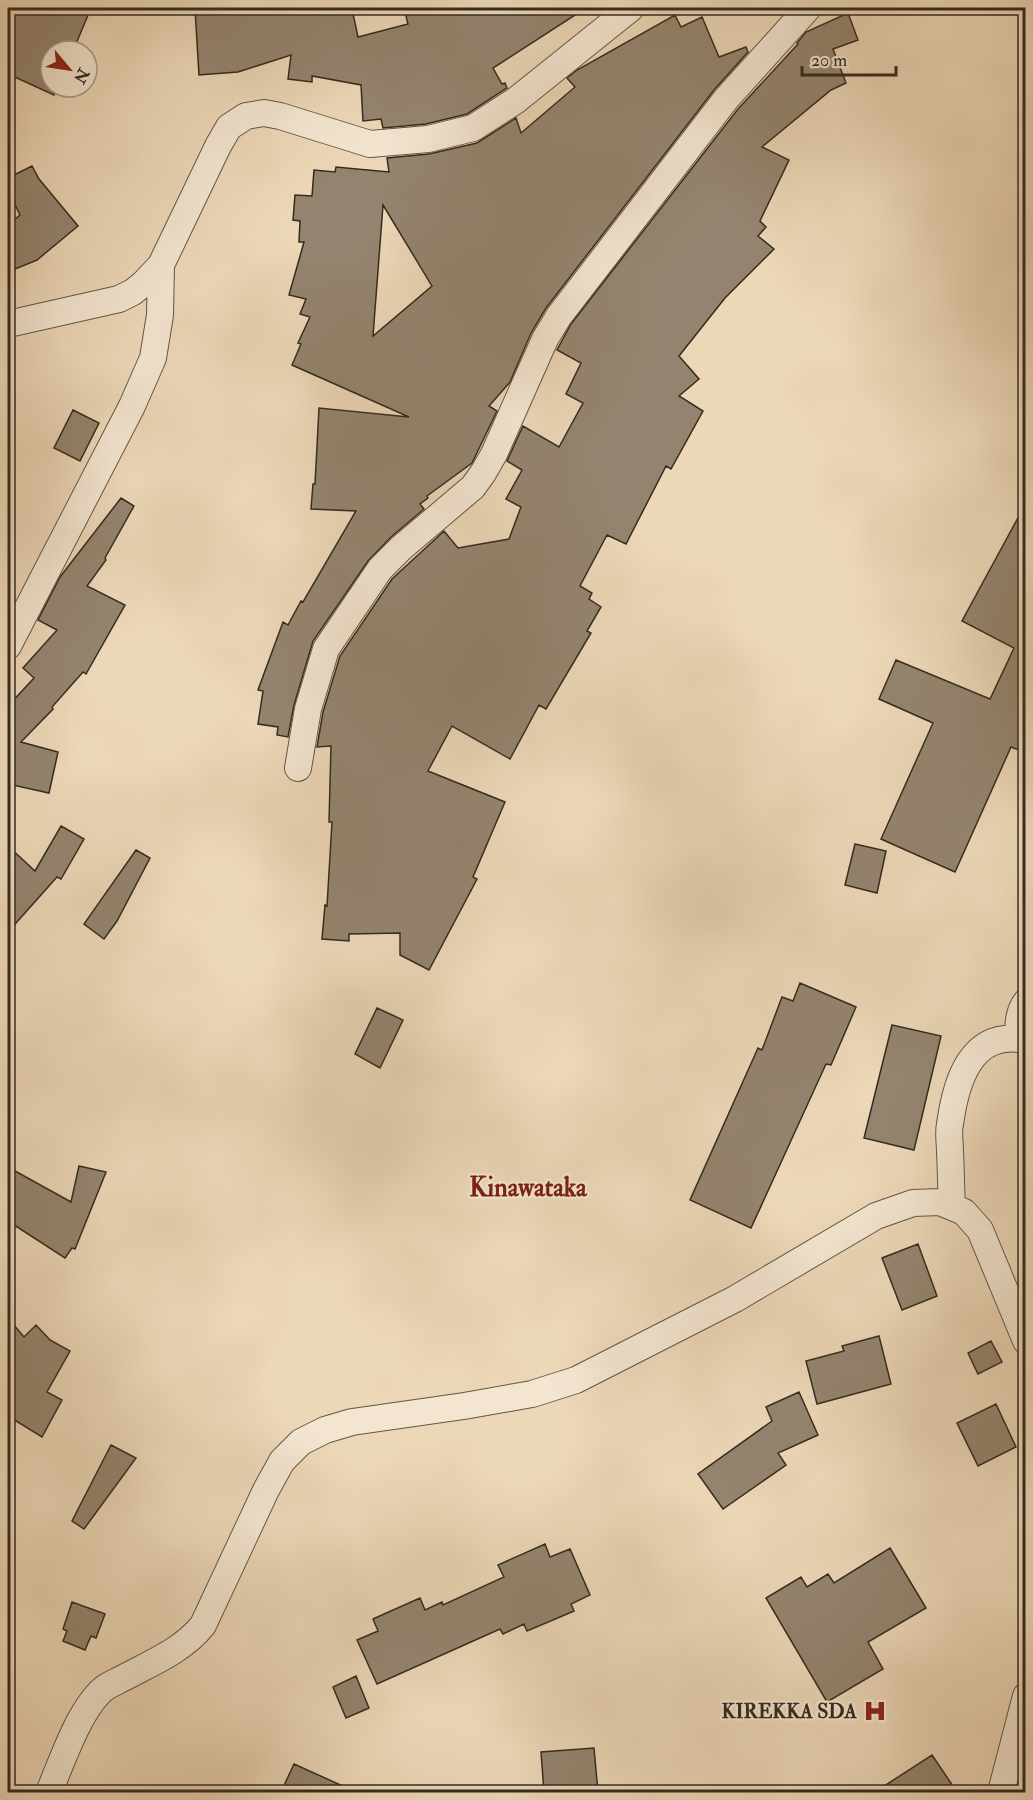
<svg xmlns="http://www.w3.org/2000/svg" width="1033" height="1800" font-family="'IM FELL Double Pica',serif">
	<style>
		.building { fill: #94846f; stroke: #342b20; stroke-width: 1.5; fill-rule: evenodd }
		.lines { fill: none; stroke-linecap: round; stroke-linejoin: round }
		.street-casing { stroke: #625646; stroke-width: 28 }
		.street { stroke: #f3e5d0; stroke-width: 26 }
		.labels { text-anchor: middle; stroke-width: 4.5; stroke-linejoin: round; paint-order: stroke }
		.poi-label { font-size: 20px; font-weight: bold; fill: #342b20; stroke: #f3e5d0; text-anchor: end }
		.district-label { font-size: 26px; font-weight: bold; fill: #7a1f14; stroke: #f3e5d0 }
	</style>
	<rect width="100%" height="100%" fill="#ecd7b7"/>
	<filter id="stains"><feTurbulence type="fractalNoise" baseFrequency=".00333" numOctaves="4"/><feColorMatrix values="0 0 0 0 .2 0 0 0 0 .09 0 0 0 0 .02 0 0 0 .5 -.17"/></filter>
	<radialGradient id="worn" r=".72"><stop offset=".6" stop-color="#630" stop-opacity="0"/><stop offset="1" stop-color="#630" stop-opacity=".3"/></radialGradient>
	<path class="building" d="M8,8H91L73,51H51V87H57L54,95L8,74Z
		M223,8H328L329,14L352,9L358,37L408,24L404,8H586L493,68L502,84L505,83L507,88L467,114L426,124L383,128L381,119L363,121L361,85L312,76V82L288,79L291,55L238,72L199,75L195,9Z
		M848,13L858,40L833,49L846,83L831,90L762,147L789,160L760,221L766,227L758,236L774,249L725,298L679,356L699,379L679,396L703,411L671,469L666,466L626,544L607,535L580,586L592,593L589,599L601,607L587,631L591,633L546,709L539,705L510,759L452,726L428,771L505,802L473,877L477,879L429,970L400,955V933L349,934V941L322,939L325,905L327,906L332,822H329L331,746L317,747L323,712L340,656L392,579L444,531L458,548L509,539L521,507L506,499L522,470L507,461L523,426L559,447L583,403L566,394L581,363L557,350L571,324L738,109L798,44L797,43L806,32Z
		M675,15L681,27L702,17L719,57L746,47L748,52L714,90L546,308L531,333L510,382L489,406L497,411L472,463L427,496L428,498L420,504L424,509L391,537L368,561L313,641L294,705L288,737L277,735L278,727L258,724L263,691L258,690L283,622L288,625L301,601L303,602L356,511L311,509L313,484H315L319,408L409,417L292,365L301,344L298,343L310,317L300,314L306,299L289,295L304,242H299L300,221L293,220L295,195L312,196L314,170L335,172L336,167L389,172L387,158L429,154L477,143L516,118L521,133L575,87L567,78L577,70ZM383,205L432,286L373,336Z
		M32,166L39,179L78,226L37,260L8,272V225L20,215L8,190V178Z
		M73,410L99,423L80,461L54,448Z
		M121,498L134,506L105,558L106,560L87,586L125,605L86,674L83,672L52,707L53,709L21,742L58,752L49,793L8,784V706L34,678L23,668L57,630L38,620L60,577Z
		M1026,503V753L1011,747L955,872L881,839L933,723L879,699L896,660L990,699L1014,648L962,621Z
		M61,826L84,839L61,879L57,877L8,932V846L35,871Z
		M855,844L886,851L877,893L845,885Z
		M136,850L150,858L117,921L104,939L84,924Z
		M800,983L856,1007L831,1065L826,1064L751,1228L690,1200L758,1048L762,1050L782,997L793,1001Z
		M377,1008L403,1020L380,1068L355,1054Z
		M892,1025L941,1036L914,1150L864,1138Z
		M79,1166L106,1172L75,1249L72,1248L65,1258L8,1221V1167L71,1202Z
		M918,1244L937,1296L902,1310L882,1258Z
		M8,1318L24,1337L36,1325L50,1340L70,1351L47,1392L62,1400L42,1437L8,1416Z
		M879,1336L891,1384L817,1404L806,1361L844,1351L842,1346Z
		M991,1341L1002,1362L978,1374L968,1353Z
		M799,1392L818,1435L778,1453L786,1465L723,1509L698,1474L772,1421L766,1407Z
		M996,1404L1016,1447L978,1466L957,1423Z
		M111,1445L136,1458L84,1529L72,1521Z
		M545,1544L550,1557L570,1549L590,1595L571,1604L574,1611L527,1631L524,1624L503,1634L500,1629L377,1684L357,1640L378,1631L373,1619L420,1598L425,1610L442,1602L443,1605L504,1577L498,1565Z
		M890,1548L926,1608L868,1642L883,1669L827,1702L766,1598L801,1577L807,1587L828,1574L834,1583Z
		M72,1602L105,1614L96,1638L91,1636L85,1650L63,1641L67,1631L63,1629Z
		M356,1676L369,1708L346,1718L333,1687Z
		M594,1748L598,1792H544L541,1752Z
		M932,1755L957,1792H875Z
		M294,1764L356,1792H281Z"/>
	<g class="lines">
		<g class="street-casing">
			<path id="street" d="M8,324L119,299L133,292L144,283L161,265L218,146L229,127L246,116L264,113L280,116L370,144L428,139L473,128L515,101L631,8
				M8,646L132,406L153,358L160,315L161,265
				M298,768L308,709L326,649L380,569L401,548L473,487L483,473L494,454L545,339L559,316L726,99L808,8
				M1018,1039C1018,1027 1018,1012 1026,1002
				M952,1207C951,1189 951,1170 950,1152C950,1143 948,1133 950,1124C956,1081 971,1029 1026,1040
				M49,1792C62,1762 80,1706 106,1687C113,1683 120,1680 127,1676C154,1662 184,1649 203,1625L266,1490L282,1461L301,1442L325,1430L352,1422L464,1406L532,1394L576,1380L735,1299L876,1216L913,1203L940,1202L964,1212L980,1230L1026,1341
				M1001,1792L1026,1696"/>
		</g>
		<use href="#street" class="street"/>
	</g>
	<defs>
		<g id="hospital-bare" transform="scale(1.8)"><path d="M-5-5h3v3.5h4V-5h3V5h-3V1.5h-4V5h-3Z" fill="#8f2418" stroke="#f3e5d0" stroke-width="2.5" paint-order="stroke"/></g>
	</defs>
	<g fill-rule="evenodd">
		<use href="#hospital-bare" x="875" y="1711"/>
	</g>
	<g class="labels">
		<g class="poi-label">
			<text x="857" y="1718">KIREKKA SDA</text>
		</g>
		<g class="district-label">
			<text x="528" y="1196">Kinawataka</text>
		</g>
	</g>
	<rect width="1033" height="1800" fill="none" stroke="#ecd7b7" stroke-width="30"/>
	<rect x="9" y="9" width="1015" height="1782" fill="none" stroke="#342b20" stroke-width="3"/>
	<rect x="15" y="15" width="1003" height="1770" fill="none" stroke="#342b20" stroke-width="1.5"/>
	<g transform="translate(69 69) rotate(119)"><circle r="28" fill="#f3e5d0" stroke="#a79b8a" stroke-width="1.5"/>
	<path d="M0-4.5L10 22L0 15L-10 22Z" fill="#8f2418"/>
	<text y="-9" font-size="16" font-weight="bold" text-anchor="middle" fill="#342b20">N</text>
	</g>
	<path d="M802 66v9h94v-9" fill="none" stroke="#342b20" stroke-width="3"/>
	<text x="811" y="66" font-size="18" fill="#342b20" stroke="#f3e5d0" stroke-width="4.5" paint-order="stroke">20 m</text>
	<rect width="100%" height="100%" filter="url(#stains)"/>
	<rect width="100%" height="100%" fill="url(#worn)"/>
</svg>
